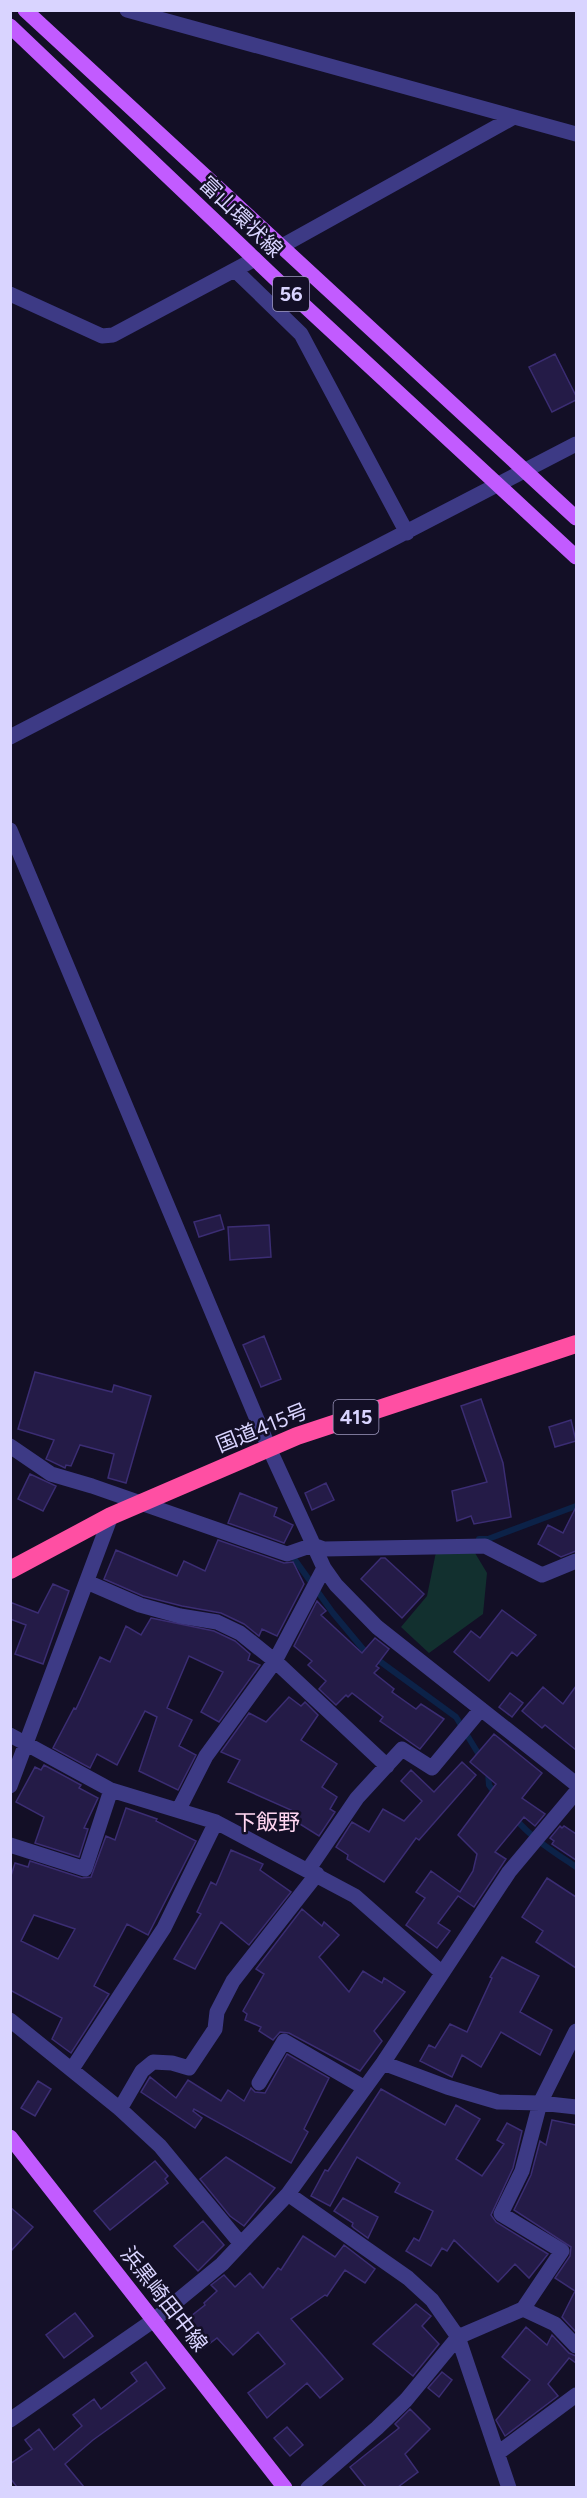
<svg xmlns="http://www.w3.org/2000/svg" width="587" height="2498" font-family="Figtree,'Noto Sans JP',sans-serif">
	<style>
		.green { fill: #12302f }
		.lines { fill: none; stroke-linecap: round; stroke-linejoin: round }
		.stream { stroke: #0c2248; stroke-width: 6 }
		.building { fill: #241b47; stroke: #3b2d73; stroke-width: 1.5; fill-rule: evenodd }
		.minor { stroke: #3d3a85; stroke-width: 15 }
		.major { stroke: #c25bff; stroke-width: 15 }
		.highway { stroke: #ff4fa3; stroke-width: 18 }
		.labels { text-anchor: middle; stroke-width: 5; stroke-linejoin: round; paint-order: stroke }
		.shield { fill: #130f26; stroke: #9e99be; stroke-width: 1.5 }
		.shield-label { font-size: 20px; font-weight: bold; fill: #d9d4ff }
		.street-label { font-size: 21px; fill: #d9d4ff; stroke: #130f26 }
		.neighbourhood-label { font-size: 22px; fill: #ffd6f0; stroke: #130f26 }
	</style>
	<rect width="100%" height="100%" fill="#130f26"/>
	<path class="green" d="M472,1548L487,1573L483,1614L429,1653L401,1627L427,1596L436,1552Z"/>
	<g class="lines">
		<path class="stream" d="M479,1539H488L576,1506
			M290,1553L333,1613L363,1649L456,1717L481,1758
			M488,1772L489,1785L496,1795
			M514,1817C531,1838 554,1852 576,1867"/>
	</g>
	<path class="building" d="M555,354L576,396V400L552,412L529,367Z
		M220,1215L224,1229L199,1237L194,1222Z
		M269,1225L271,1257L230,1260L228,1227Z
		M264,1336L281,1379L261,1387L243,1345Z
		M35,1372L112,1392L114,1385L151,1396L126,1483L108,1478L114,1454L80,1445L71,1466L66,1465L65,1468L46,1459L54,1440L18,1429Z
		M481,1399L503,1463L511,1517L474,1524L471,1516L457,1521L452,1491L487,1482L461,1406Z
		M571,1420L576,1441L555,1447L549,1427Z
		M30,1474L56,1486L43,1511L18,1499Z
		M326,1483L334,1500L312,1510L305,1493Z
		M240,1493L277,1508L274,1516L293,1525L284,1543L228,1523Z
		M576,1507V1551L561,1557L538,1544L548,1525L563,1533Z
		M218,1540L284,1563L293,1562L304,1584L277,1636L262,1629L259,1636L244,1624L221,1613L182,1606L143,1596L104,1579L116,1550L177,1576L184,1561L205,1571Z
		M381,1558H385L424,1594L402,1618L361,1579Z
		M53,1584L69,1591L43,1664L15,1654L26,1625L10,1619V1602L38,1613Z
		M317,1601L326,1611L321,1615L362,1653L375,1638L389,1649L376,1666L379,1668L374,1673L394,1689L392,1692L416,1709L421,1704L444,1719L420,1749L380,1721L383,1717L352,1693L348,1697L346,1695L336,1705L319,1689L326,1681L308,1665L312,1661L294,1646Z
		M502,1610L536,1635L517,1656L512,1652L489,1681L454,1652L471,1631L480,1638Z
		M151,1618L214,1631L235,1641L250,1654L248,1660L260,1665L219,1722L201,1712L223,1672L189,1656L167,1708L192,1720L179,1746L196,1755L178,1790L139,1771L157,1717L145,1711L117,1765L97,1754L90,1768L53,1748L74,1708L76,1709L100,1657L110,1662L126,1626L141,1635Z
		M576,1686V1750L545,1725L542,1728L522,1711L543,1687L563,1704Z
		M510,1693L523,1703L512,1717L499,1707Z
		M289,1697L301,1706L305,1702L318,1715L301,1740L337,1764L322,1787L337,1797L330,1809L335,1812L319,1836L287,1816L291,1810L228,1782L240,1760L221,1752L249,1713L266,1722Z
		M494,1734L542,1773L522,1798L545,1814L535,1826L524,1817L495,1852L506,1859L474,1907L458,1896L438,1923L450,1931L437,1948L406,1925L425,1898L416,1892L431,1871L460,1892L473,1871L477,1854L458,1835L496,1784L470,1762Z
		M462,1762L476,1775L419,1840L416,1838L384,1882L347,1859L348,1855L336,1847L352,1822L369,1832L383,1809L404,1821L422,1801L401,1781L411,1770L434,1792Z
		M44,1765L81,1785L79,1788L98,1798L84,1828L88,1829L79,1857L35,1843L44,1817L16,1802L35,1767L41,1770Z
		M126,1808L157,1819L156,1821L196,1841L148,1935L127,1924L94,1986L109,1994L71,2053L52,2039L62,2018L10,1990V1879L15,1863L28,1867L30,1861L82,1878L91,1877L106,1836L115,1840ZM34,1915L75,1929L58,1959L21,1941Z
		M560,1826L562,1828L564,1826L576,1834V1860L552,1844L554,1841L550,1838Z
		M231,1850L263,1864L260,1870L291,1892L249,1945L221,1922L195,1969L174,1959L201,1914L197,1912L211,1882L216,1885Z
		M547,1878L576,1897V1968L536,1942L543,1931L522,1917Z
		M302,1909L322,1926L324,1922L339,1935L319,1957L349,1992L363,1971L382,1983L384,1978L405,1992L374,2031L382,2041L360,2071L289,2033L280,2032L273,2040L259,2031L261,2027L245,2020L247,2014L243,2011L264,1974L256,1969Z
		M502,1957L539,1976L520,2012L552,2030L540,2055L501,2032L481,2067L462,2055L452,2077L420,2061L429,2045L435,2048L450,2024L467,2032L492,1978L490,1977Z
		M287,2054L329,2078L304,2129L308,2132L291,2163L194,2109L193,2111L202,2118L195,2128L141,2092L150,2077L176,2098L188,2080L221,2101L228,2090L244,2101L251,2088L255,2092L265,2093Z
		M38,2081L51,2089L35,2116L21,2108Z
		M381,2089L445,2125L456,2105L480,2119L456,2159L482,2176L504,2144L497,2140L507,2123L522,2131L513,2168L491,2215L496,2222L548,2254L529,2278L515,2264L498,2282L454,2240L447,2251L442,2248L431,2266L406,2251L414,2238L419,2241L433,2211L395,2192L400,2183L357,2157L330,2206L311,2196L325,2170L328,2171Z
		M552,2120L576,2125V2332L562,2317L575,2291L555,2278L570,2256L571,2247L514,2210L531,2175L540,2141L546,2145Z
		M226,2157L275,2188L244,2226L230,2216L200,2179Z
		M155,2161L168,2176L165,2179L168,2183L110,2230L94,2211Z
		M343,2198L378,2217L368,2238L354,2228L352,2226L353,2223L334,2211Z
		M10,2207L33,2227L10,2252Z
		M203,2221L224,2245L198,2271L174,2246Z
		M303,2236L335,2257L344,2245L375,2269L365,2283L345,2270L327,2296L325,2295L291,2319L343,2379L320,2398L307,2383L267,2418L248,2393L285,2364L258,2332L233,2355L217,2338L201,2350L181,2324L205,2305L204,2303L217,2291L211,2285L224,2275L235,2287L250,2273L263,2288L278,2268L281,2270Z
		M416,2304L431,2316L422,2326L439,2344L413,2376L373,2344Z
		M75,2313L93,2336L64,2358L46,2335Z
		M526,2327L547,2345L552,2335L569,2353L576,2356V2363L569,2358L548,2384L558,2396L505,2436L496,2420L530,2380L502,2357Z
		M146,2362L165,2388L93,2440L65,2464L84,2487H17L10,2478V2464L32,2449L25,2440L39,2429L54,2450L82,2426L73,2415L94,2399L101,2409L137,2381L131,2373Z
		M442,2372L452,2380L439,2397L428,2388Z
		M410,2409L430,2429L405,2454L418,2472L398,2487H366L350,2467L399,2428L395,2424Z
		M287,2427L303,2445L290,2456L274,2438Z"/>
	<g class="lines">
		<path class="minor" d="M127,10L576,134
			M282,246L514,117
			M236,271L301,334L407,533
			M10,294L102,336L113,335L255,259
			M10,737L576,444
			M10,830L269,1448L324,1568L336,1585L377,1627L576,1784
			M10,1446L51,1474L92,1486L287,1554L313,1545L324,1549L485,1546L542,1575L576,1561
			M87,1582L140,1605L180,1616L217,1622L240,1633L275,1661L387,1766
			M10,1735L111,1790L216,1822L355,1896L441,1972
			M10,1786L111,1516
			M179,1809L206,1756L275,1661L324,1568
			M10,1845L85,1869L111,1790
			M308,1870L357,1798L402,1749L432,1768L481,1709
			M10,2020L120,2109L160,2146L241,2244
			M383,2063L447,2087L498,2102L540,2103L576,2107
			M72,2069L164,1928L216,1822
			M259,2083L284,2041L365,2088
			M120,2109L142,2071L153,2062L172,2063L189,2068L215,2029L217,2012L233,1981L317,1874
			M288,2194L408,2278L432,2300L458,2337L509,2488
			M523,2309L555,2324L576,2346
			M10,2420L154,2320L222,2264L288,2194L383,2063L509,1872L576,1792
			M498,2453L576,2395
			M308,2488L377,2428L406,2400L458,2337L523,2309L562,2251L501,2214L522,2171L540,2103L576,2031"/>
		<path class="major" d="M25,10L576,518
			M10,26L281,284L576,557
			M10,2137L285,2488"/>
		<path class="highway" d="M10,1570L111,1516L297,1436L576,1344"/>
	</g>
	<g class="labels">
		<g class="shield">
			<rect x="273" y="277" width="36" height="34" rx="4.5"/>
			<rect x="333.5" y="1400" width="45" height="34" rx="4.5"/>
		</g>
		<g class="shield-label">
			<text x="291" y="301">56</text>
			<text x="356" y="1424">415</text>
		</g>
		<g class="street-label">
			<text transform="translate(241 217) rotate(44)" y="7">富山環状線</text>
			<text transform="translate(262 1428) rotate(-22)" y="7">国道415号</text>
			<text transform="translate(164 2299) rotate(52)" y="7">浜黒崎田中線</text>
		</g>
		<g class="neighbourhood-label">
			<text x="267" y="1830">下飯野</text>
		</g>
	</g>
	<rect width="587" height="2498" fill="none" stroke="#d9d4ff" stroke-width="24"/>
</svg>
